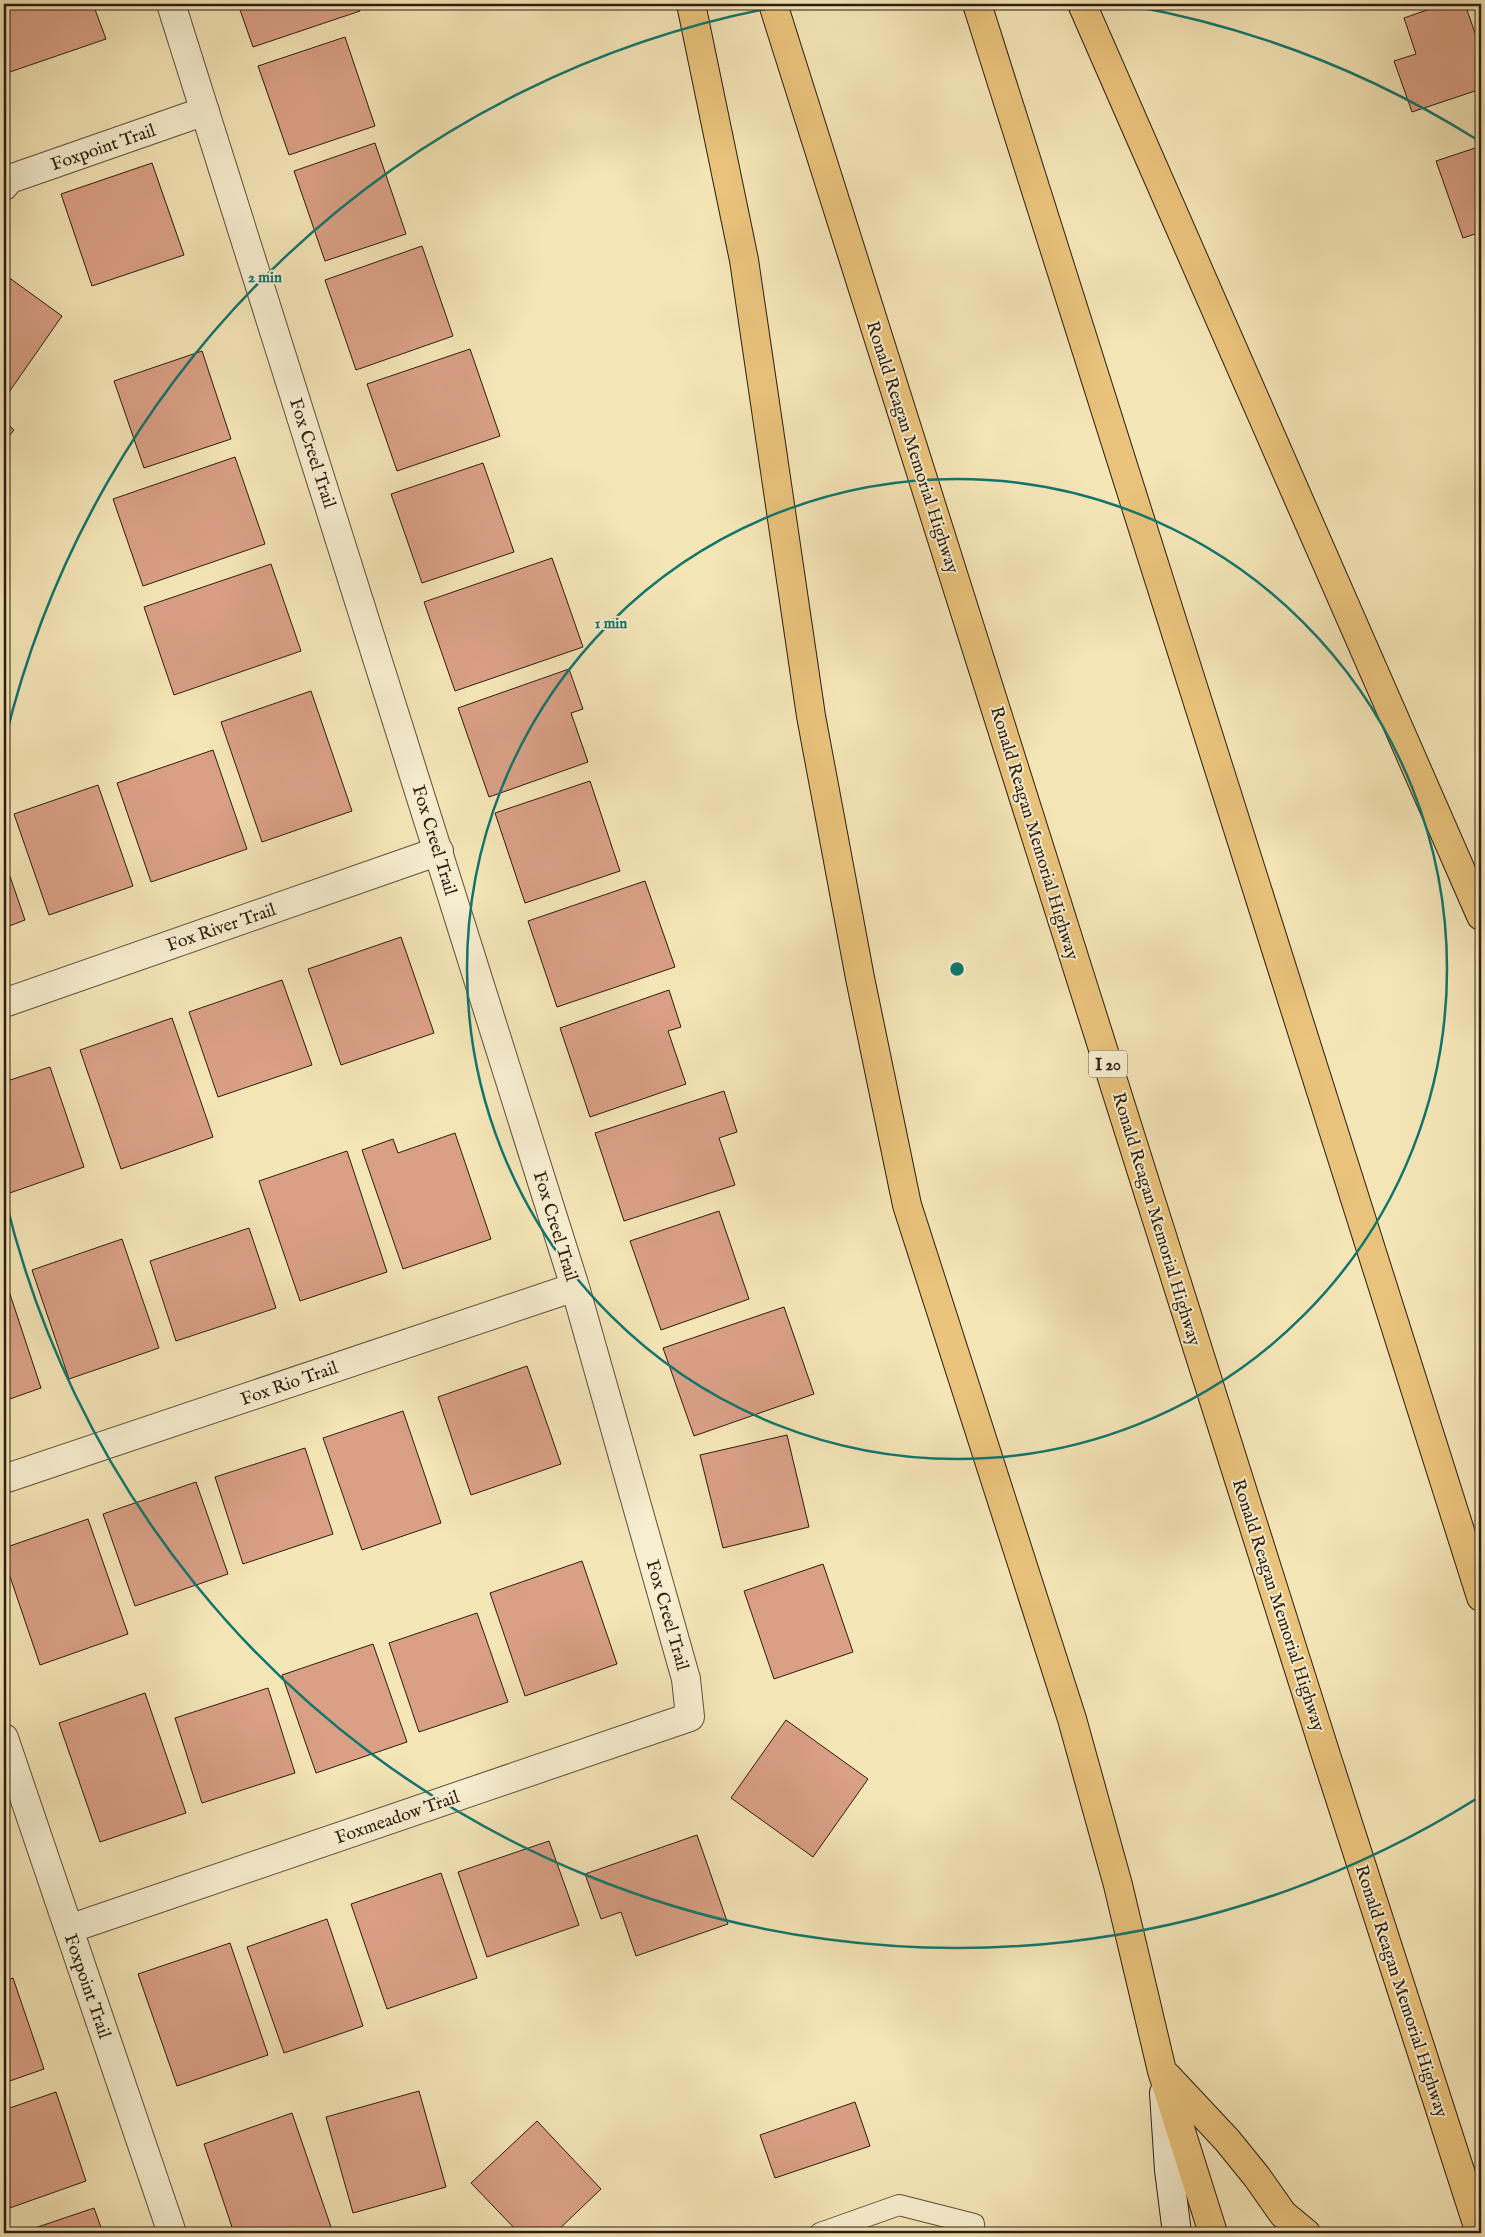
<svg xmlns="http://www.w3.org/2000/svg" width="1485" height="2237" font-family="'IM FELL English',serif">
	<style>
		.building { fill: #daa086; stroke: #2c1d0f }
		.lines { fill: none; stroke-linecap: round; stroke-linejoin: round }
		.lane-casing { stroke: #5e4f39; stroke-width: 22 }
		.street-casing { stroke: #5e4f39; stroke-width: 30 }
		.secondary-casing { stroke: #2c1d0f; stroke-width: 30 }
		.highway-casing { stroke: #2c1d0f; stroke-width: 30 }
		.lane { stroke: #f8efd1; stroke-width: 20 }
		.street { stroke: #f8efd1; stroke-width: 28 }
		.secondary { stroke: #f8efd1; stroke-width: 28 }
		.highway { stroke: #eac37c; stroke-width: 28 }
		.ring { fill: none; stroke: #0f766e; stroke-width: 2.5 }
		.labels { text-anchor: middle; stroke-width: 4; stroke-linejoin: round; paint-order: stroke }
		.shield { fill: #f8efd1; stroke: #695c49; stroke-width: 1 }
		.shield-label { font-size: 16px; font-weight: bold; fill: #2c1d0f }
		.street-label { font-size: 18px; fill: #2c1d0f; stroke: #f8efd1 }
		.centre { fill: #0f766e; stroke: #f8efd1; stroke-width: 2.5 }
		.ring-label { font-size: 15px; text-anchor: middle; font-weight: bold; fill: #0f766e; stroke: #f8efd1; stroke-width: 4; stroke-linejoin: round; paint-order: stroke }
	</style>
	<rect width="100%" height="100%" fill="#f5e6b8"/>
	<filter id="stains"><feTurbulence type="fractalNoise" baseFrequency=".004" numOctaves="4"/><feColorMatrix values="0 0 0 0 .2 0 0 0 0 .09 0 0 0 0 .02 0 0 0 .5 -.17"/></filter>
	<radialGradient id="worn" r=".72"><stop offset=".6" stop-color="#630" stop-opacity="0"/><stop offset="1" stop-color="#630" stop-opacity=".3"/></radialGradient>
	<path class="building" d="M4,4H93L106,39L4,74Z
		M238,4H358L360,11L253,47Z
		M1444,4H1465L1479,45L1481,44V89L1412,112L1394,61L1416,54L1404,18Z
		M345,37L375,126L289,155L258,66Z
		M375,143L406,234L325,261L294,171Z
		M1481,146V232L1463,238L1436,161Z
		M152,163L184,255L92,286L61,194Z
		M422,246L453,336L356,370L325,280Z
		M4,274L62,316L7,395L4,393Z
		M470,349L500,436L397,471L367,384Z
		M202,351L231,439L144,468L114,381Z
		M4,421L14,430L4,442Z
		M235,457L265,544L143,586L113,499Z
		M483,463L514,552L422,583L391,494Z
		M552,558L583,647L455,691L424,602Z
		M271,564L301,651L174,695L144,607Z
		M569,669L583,709L571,713L588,762L489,797L458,708Z
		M311,691L352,811L262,842L221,722Z
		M213,750L247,849L151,882L117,783Z
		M590,781L620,871L525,903L495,813Z
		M98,785L133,886L49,915L14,814Z
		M4,859L25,920L4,928Z
		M645,881L675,967L557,1007L528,921Z
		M401,937L434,1033L341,1065L308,969Z
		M282,980L312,1065L218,1097L189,1012Z
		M669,990L681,1027L668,1031L686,1084L590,1117L560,1028Z
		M172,1018L213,1137L121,1169L80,1050Z
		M50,1067L84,1167L4,1195V1082Z
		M724,1091L737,1132L719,1138L735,1185L624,1221L595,1133Z
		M455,1133L491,1239L403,1269L362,1150L393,1139L398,1153Z
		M347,1151L387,1272L300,1301L259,1181Z
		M719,1211L749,1299L661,1330L630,1241Z
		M249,1228L276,1308L176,1341L150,1261Z
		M122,1239L159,1348L69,1379L32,1270Z
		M4,1276L41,1388L4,1401Z
		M784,1307L814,1394L694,1436L663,1348Z
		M527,1366L561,1464L471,1495L438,1397Z
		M403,1411L441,1523L362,1550L323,1438Z
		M787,1435L809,1527L723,1548L700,1455Z
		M305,1448L333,1534L243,1564L215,1477Z
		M196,1482L228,1574L135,1606L103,1514Z
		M88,1519L128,1634L40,1665L4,1559V1548Z
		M582,1561L617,1664L525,1696L490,1593Z
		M823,1564L853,1652L774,1679L744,1591Z
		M477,1613L508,1702L419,1732L389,1643Z
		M373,1644L407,1742L316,1773L282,1675Z
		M268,1688L295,1773L202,1803L175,1718Z
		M145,1693L186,1813L100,1842L59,1723Z
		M786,1720L868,1779L813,1857L731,1798Z
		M697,1835L728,1924L636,1956L621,1912L601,1919L585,1874Z
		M549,1841L579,1925L487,1957L458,1872Z
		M441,1873L477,1978L387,2009L351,1904Z
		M327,1919L363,2026L284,2053L247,1947Z
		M230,1943L268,2055L177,2086L138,1974Z
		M13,1978L44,2069L4,2083V1981Z
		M419,2091L446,2187L353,2213L326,2117Z
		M56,2092L86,2181L4,2210V2110Z
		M855,2102L870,2146L775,2178L760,2135Z
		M292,2113L333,2233H234L204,2144Z
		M537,2121L601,2189L555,2233H519L471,2183Z
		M94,2208L103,2233H20Z"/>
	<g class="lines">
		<g class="lane-casing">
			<path id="lane" d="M820,2233L899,2205L974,2224L975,2233"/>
		</g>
		<g class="street-casing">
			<path id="street" d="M4,186L10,179L205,111
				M4,1003L439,851
				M4,1479L575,1287
				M4,1738L172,2233
				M69,1929L690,1717L686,1679L575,1287L171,4"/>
		</g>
		<g class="secondary-casing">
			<path id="secondary" d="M1164,2093L1169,2170L1177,2233"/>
		</g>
		<g class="highway-casing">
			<path id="highway" d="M691,4L744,260L811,716L860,978L907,1205L1072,1719L1118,1885L1162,2071L1213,2233
				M773,4L1325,1752L1480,2233
				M977,4L1481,1597
				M1082,4L1481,916
				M1167,2076L1227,2140L1257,2177L1283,2214L1306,2233"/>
		</g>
		<use href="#lane" class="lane"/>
		<use href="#street" class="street"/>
		<use href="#secondary" class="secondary"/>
		<use href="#highway" class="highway"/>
	</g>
	<g class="ring">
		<circle cx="957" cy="969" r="490"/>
		<path d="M1476 1799A979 979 0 0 1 5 1198M5 740A979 979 0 0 1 787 5M1127 5A979 979 0 0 1 1476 139"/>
	</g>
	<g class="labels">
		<rect class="shield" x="1089" y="1050.5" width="38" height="27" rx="4"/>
		<g class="shield-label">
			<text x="1108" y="1070">I 20</text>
		</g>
		<g class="street-label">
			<text transform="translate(103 147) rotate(-19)" y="6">Foxpoint Trail</text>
			<text transform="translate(913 447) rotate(72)" y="6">Ronald Reagan Memorial Highway</text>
			<text transform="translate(313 453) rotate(72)" y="6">Fox Creel Trail</text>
			<text transform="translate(1035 833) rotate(73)" y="6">Ronald Reagan Memorial Highway</text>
			<text transform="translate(435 840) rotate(73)" y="6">Fox Creel Trail</text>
			<text transform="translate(221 927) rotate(-19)" y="6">Fox River Trail</text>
			<text transform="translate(1157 1219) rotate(73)" y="6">Ronald Reagan Memorial Highway</text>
			<text transform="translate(556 1226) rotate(73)" y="6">Fox Creel Trail</text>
			<text transform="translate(289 1383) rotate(-19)" y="6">Fox Rio Trail</text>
			<text transform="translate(1279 1605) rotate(72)" y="6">Ronald Reagan Memorial Highway</text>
			<text transform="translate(668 1615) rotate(74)" y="6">Fox Creel Trail</text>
			<text transform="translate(397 1817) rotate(-19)" y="6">Foxmeadow Trail</text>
			<text transform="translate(88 1986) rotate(71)" y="6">Foxpoint Trail</text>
			<text transform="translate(1402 1991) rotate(72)" y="6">Ronald Reagan Memorial Highway</text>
		</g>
	</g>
	<circle cx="957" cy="969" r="8" class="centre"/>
	<g class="ring-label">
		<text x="265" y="282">2 min</text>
		<text x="611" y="628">1 min</text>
	</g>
	<rect width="1485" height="2237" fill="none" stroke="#f5e6b8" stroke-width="20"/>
	<rect x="5" y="5" width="1475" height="2227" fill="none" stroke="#2c1d0f" stroke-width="2.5"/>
	<rect x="10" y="10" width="1465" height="2217" fill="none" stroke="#2c1d0f"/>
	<rect width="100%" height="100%" filter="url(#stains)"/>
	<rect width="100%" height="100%" fill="url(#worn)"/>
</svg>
